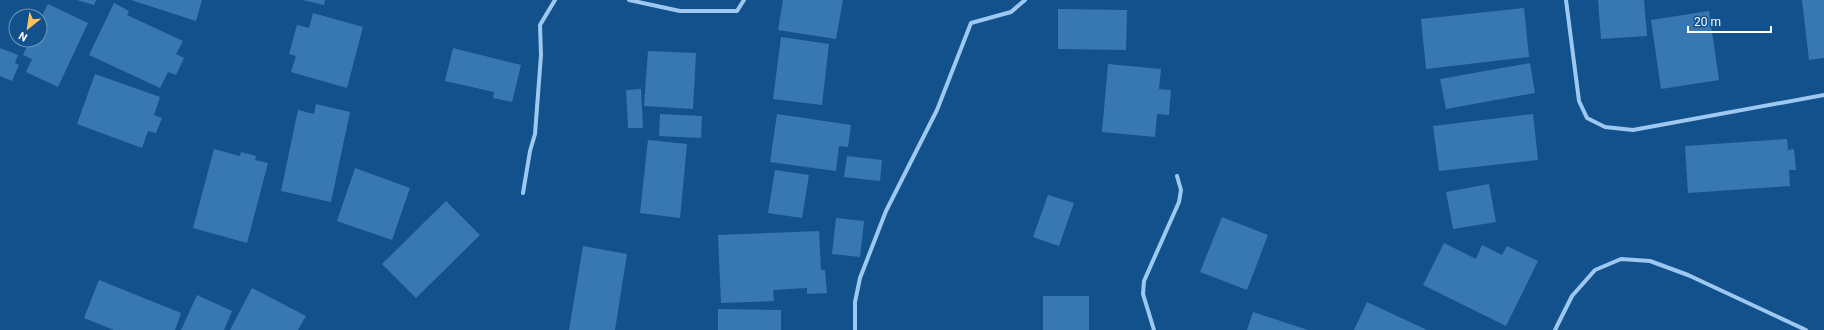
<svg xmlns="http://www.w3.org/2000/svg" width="1824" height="330" font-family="Roboto,sans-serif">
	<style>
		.building { fill: #3778b3 }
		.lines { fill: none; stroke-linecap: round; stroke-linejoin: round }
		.minor { stroke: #9cc8f1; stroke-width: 4 }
	</style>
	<rect width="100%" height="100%" fill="#13518c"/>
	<path class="building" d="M77,0H96L94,5Z
		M131,0H202L196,21Z
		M303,0H325L324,5Z
		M783,0H843L836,39L778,30Z
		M1598,0H1644L1647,36L1601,39Z
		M1802,0H1824V58L1809,60Z
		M114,3L129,11L127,15L183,41L176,54L184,58L176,75L168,72L160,88L89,55Z
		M48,4L88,23L58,87L26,72L32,59L23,55L30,40H40V20Z
		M1524,8L1529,57L1426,69L1421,19Z
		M1058,9L1127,10L1126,50L1058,49Z
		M1709,11L1719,80L1661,89L1651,20Z
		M313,13L363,27L347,88L291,72L296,56L289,54L297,25L309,28Z
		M781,37L829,44L822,105L773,99Z
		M0,48L18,55L15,63L19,65L12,81L0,76Z
		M453,48L521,65L512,102L493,98L494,92L445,81Z
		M648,51L696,53L693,109L644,106Z
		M1530,63L1535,93L1446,109L1440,79Z
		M1108,64L1161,69L1159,89L1171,90L1169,115L1157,114L1155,137L1102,132Z
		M95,74L160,97L154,115L162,118L156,133L148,131L142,148L77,124Z
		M641,89L643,128H628L626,90Z
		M316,104L350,112L331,202L281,191L298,110L314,114Z
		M660,114L702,116L701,138L659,136Z
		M777,114L851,125L848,147L839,146L836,171L770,162Z
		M1533,114L1538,160L1439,171L1433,126Z
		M1787,139L1788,150L1794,149L1796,170H1789L1790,186L1688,193L1685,146Z
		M648,140L687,144L680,218L640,213Z
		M214,149L240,156L241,152L256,156L255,160L268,163L247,243L193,228Z
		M847,156L882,160L880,181L844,177Z
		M355,168L410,188L392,240L337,221Z
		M775,170L809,175L802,218L768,213Z
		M1489,184L1496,222L1453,229L1446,192Z
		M1048,195L1074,203L1059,246L1033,237Z
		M446,201L480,235L416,298L382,264Z
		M1222,217L1268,235L1247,290L1200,272Z
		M836,218L864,221L860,257L832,254Z
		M819,231L821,270H825L827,293L807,294V288L773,290L774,301L721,303L718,235Z
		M1444,243L1476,259L1482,245L1502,255L1507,246L1538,261L1506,326L1423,285Z
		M583,246L627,254L615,330H569Z
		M99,280L181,313L175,330H114L84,318Z
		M252,288L306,316L298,330H230Z
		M197,295L232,311L224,330H181Z
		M1043,296H1089V330H1043Z
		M1367,302L1427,330H1354Z
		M718,309L781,310V330H718Z
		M1253,312L1308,330H1247Z"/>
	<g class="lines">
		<path class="minor" d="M629,0L680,11H737L744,0
			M1566,0L1579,101L1587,118L1605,127L1633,130L1824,95
			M523,193L530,151L535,134L541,55L540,25L555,0
			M855,330V302L860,278L886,211L937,110L971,23L1011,12L1025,0
			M1154,330L1143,294L1144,281L1179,202L1181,190L1177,176
			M1555,330L1572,296L1595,270L1621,259L1650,261L1688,275L1806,330"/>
	</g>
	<g transform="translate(28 28) rotate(210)"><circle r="19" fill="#13518c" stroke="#7197ba"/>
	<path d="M0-3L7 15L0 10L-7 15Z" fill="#ffc35b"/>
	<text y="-6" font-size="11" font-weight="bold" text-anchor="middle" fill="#ffffff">N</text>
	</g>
	<path d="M1688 26v6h83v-6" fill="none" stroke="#ffffff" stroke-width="2"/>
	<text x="1694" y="26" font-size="12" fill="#ffffff" stroke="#13518c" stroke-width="3" paint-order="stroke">20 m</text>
</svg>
